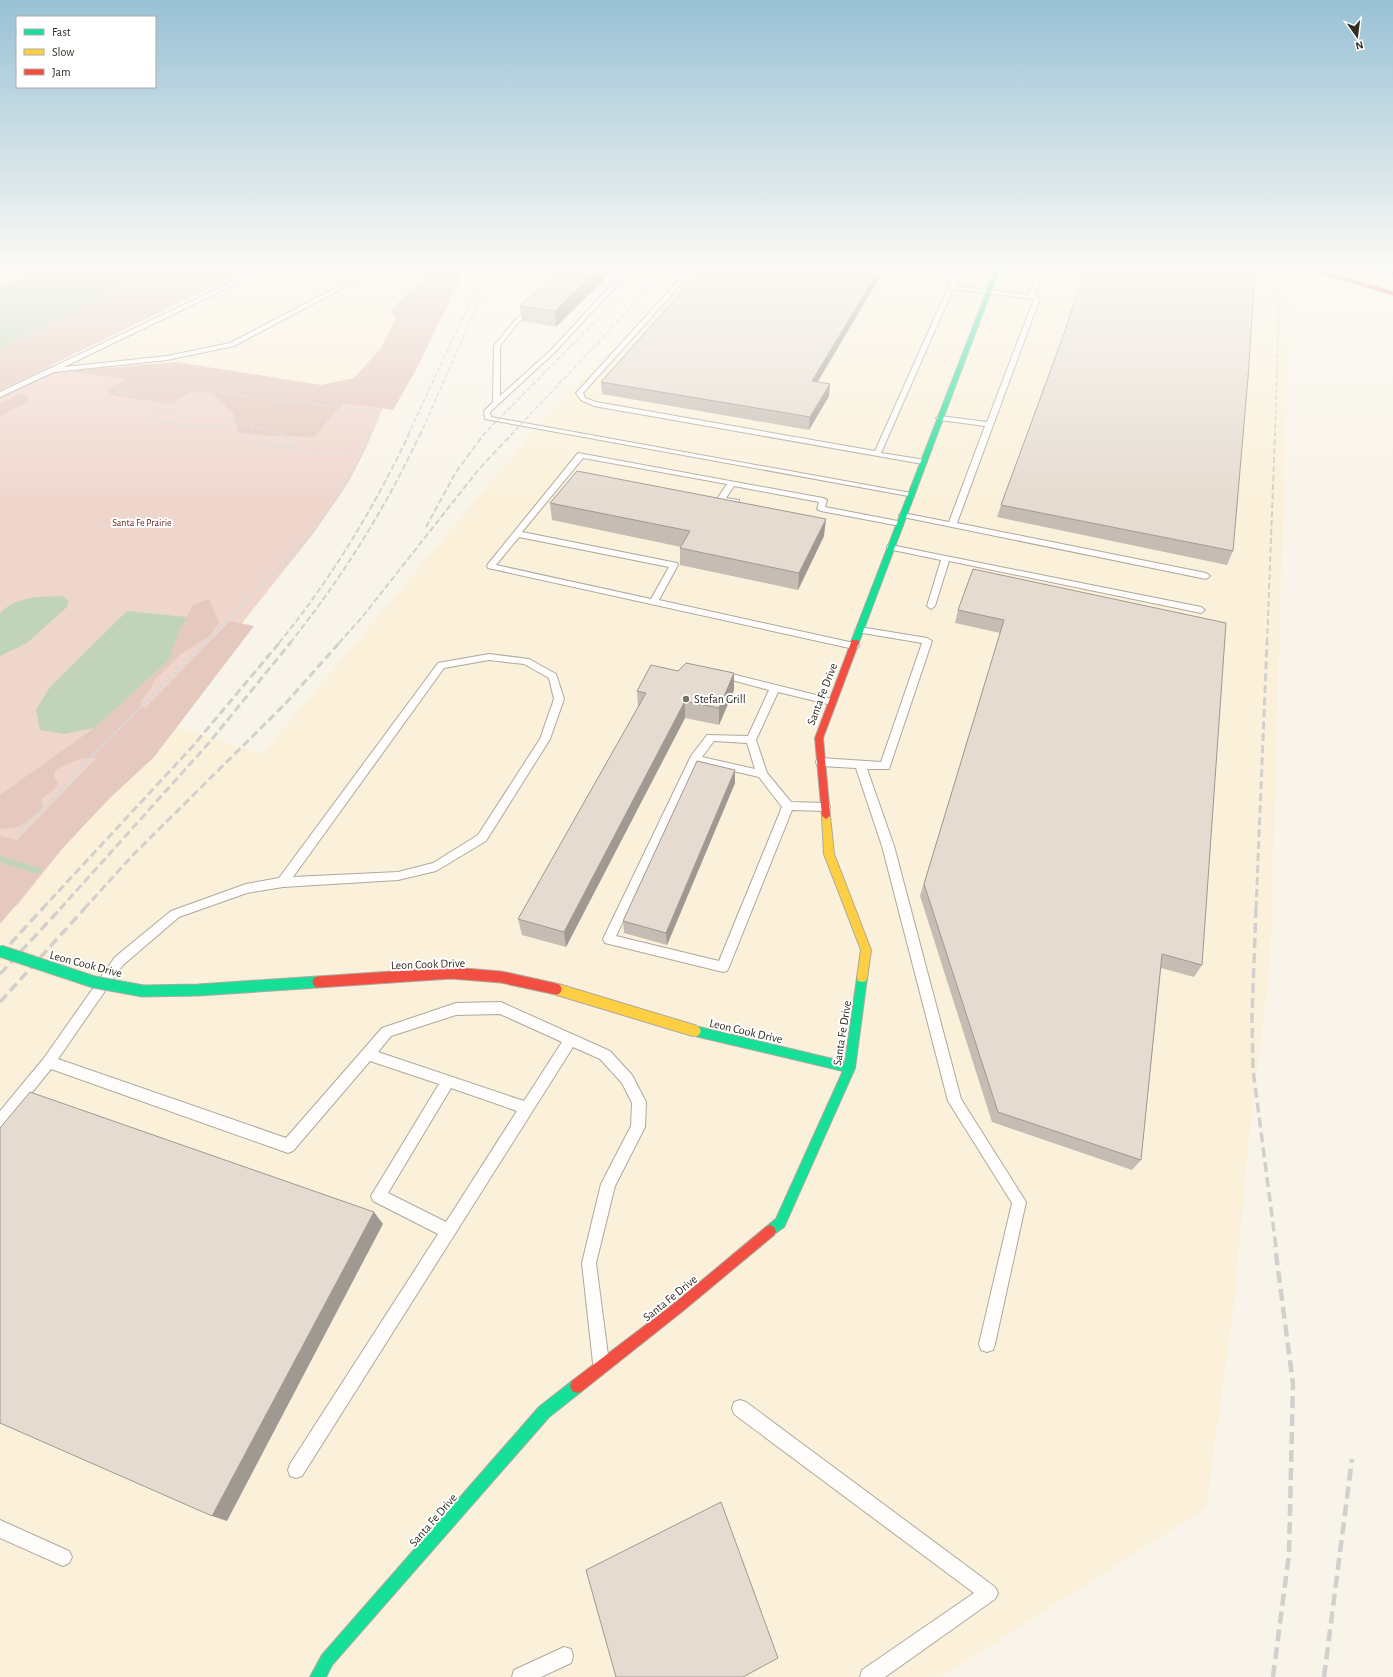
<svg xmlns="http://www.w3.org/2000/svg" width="1393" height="1677" font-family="'Alegreya Sans',sans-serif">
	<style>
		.built { fill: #fbf1da }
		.green { fill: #efd6cd }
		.forest { fill: #e5c8be }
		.water { fill: #c1d4b9 }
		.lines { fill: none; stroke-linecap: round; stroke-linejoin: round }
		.stream { stroke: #c1d4b9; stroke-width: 6 }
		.lane-casing { stroke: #ada99e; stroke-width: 2 }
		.fast-casing { stroke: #ada99e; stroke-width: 2 }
		.slow-casing { stroke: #ada99e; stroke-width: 2 }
		.jam-casing { stroke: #ada99e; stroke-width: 2 }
		.path-far2 { stroke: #dad8d5; stroke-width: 1.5; stroke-dasharray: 2.5 1; stroke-linecap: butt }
		.path-far1 { stroke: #dad8d5; stroke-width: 2; stroke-dasharray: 3 1.5; stroke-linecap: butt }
		.path { stroke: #dad8d5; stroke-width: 2.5; stroke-dasharray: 4 2; stroke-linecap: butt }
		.lane { fill: #fefdfc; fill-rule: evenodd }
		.fast { fill: #16e098; fill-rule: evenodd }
		.slow { fill: #ffcf43; fill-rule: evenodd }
		.jam { fill: #f24e42; fill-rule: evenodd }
		.rail-far4 { stroke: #d2d0cd; stroke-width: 1.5; stroke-dasharray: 4.5 2.5; stroke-linecap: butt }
		.rail-far3 { stroke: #d2d0cd; stroke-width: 2; stroke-dasharray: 6 3; stroke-linecap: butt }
		.rail-far2 { stroke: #d2d0cd; stroke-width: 3; stroke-dasharray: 8 4; stroke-linecap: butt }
		.rail-far1 { stroke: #d2d0cd; stroke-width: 3.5; stroke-dasharray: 10 5; stroke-linecap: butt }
		.rail { stroke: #d2d0cd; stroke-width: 4.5; stroke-dasharray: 12 6; stroke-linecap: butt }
		.fast-bridge-casing { stroke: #ada99e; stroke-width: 13; stroke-linecap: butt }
		.slow-bridge-casing { stroke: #ada99e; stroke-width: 13; stroke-linecap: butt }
		.jam-bridge-casing { stroke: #ada99e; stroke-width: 13; stroke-linecap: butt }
		.fast-bridge { stroke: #16e098; stroke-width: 11 }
		.slow-bridge { stroke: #ffcf43; stroke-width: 11 }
		.jam-bridge { stroke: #f24e42; stroke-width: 11 }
		.wall { fill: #c5bcb3 }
		.shaded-wall { fill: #a09992 }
		.building { fill: #e5dbd0; stroke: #a09992 }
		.poi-dot { fill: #777266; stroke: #fff; stroke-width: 1.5 }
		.labels { text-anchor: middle; stroke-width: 4; stroke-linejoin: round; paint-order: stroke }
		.far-park-label { font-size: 10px; fill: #662a20; stroke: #fff }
		.street-label { font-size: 12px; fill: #312c1f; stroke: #fff }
		.poi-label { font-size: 12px; fill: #312c1f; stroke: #fff; text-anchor: start }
	</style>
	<rect width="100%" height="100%" fill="#f9f4e9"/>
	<path class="built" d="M273,270H433L391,310L396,318L381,348L354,378L321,385L176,362L69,371L65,369Z
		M682,270H1290L1270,963L1249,1138L1233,1311L1206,1508L941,1677H0V924L60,851L109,799L154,757L177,727L262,754L545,418Z"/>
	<path class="green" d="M0,359L383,408L366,448L350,480L313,534L16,907L0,902Z"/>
	<path class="forest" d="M154,270H247L0,390V348Z
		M433,270H458L461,278L416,370L393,410L343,403L314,437L271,436L238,432L233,413L212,393L192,392L170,404L111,395L108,389L125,379L69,371L176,362L321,385L354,378L381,348L396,318L390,310Z
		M24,394L28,397L27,402L0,416V403L19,395Z
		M209,599L219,622L210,636L181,654L154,681L151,688L141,701L142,707L145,708L230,621L254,626L154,757L109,799L60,851L1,923H0V836L17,840L96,758C83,756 66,763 55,771L54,776L58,783L55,789L41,799L43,805L40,812L26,823L18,827L0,829V795L94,728L169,660L179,631L193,605Z"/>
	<path class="water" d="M33,270H154L0,348V286Z
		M62,596L68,600V606L27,643L0,656V613C17,596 40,597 62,596Z
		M127,611L187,617L179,631L169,660L94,728L64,734L40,730L36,710L50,687Z"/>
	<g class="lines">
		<path class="stream" d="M0,859L38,871"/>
		<g class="lane-casing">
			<path id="lane" d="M257,270H265L64,367L167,356L230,343L370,270H377L234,346L167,360L54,372L0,397V392Z
				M625,270H631L555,352L490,412L491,417L911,493H914V497L485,419L484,411L493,402L494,346L514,321L530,306H534V308L518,323L500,346V396L551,350Z
				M688,270H694L583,393L585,398L596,402L875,451L956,270H962L955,286L1029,295L1037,270H1043L1035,296L1040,298L957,523L1206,573L1210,576L1206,579L903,517L899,515L903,513L949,522L985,426L940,420L936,418L940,416L987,422L1034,299L953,289L881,453L926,460L927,462L923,464L594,406L581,400L576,393L577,392Z
				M578,453L823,498L827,500L825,507L903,522V526H900L821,511L817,509L819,502L734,486L726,498L739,500V504L721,501L717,499L727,484L583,458L522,532L677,563L678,565L659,600L854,643L857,644L859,646L857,648L854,649L488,568L487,566L488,564ZM519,537L669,567L651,599L496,565Z
				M888,545H891L1201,607L1205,610L1201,613L949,561L935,606L931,609L927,606L941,560L888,549L887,547Z
				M860,627L927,638L932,641L890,766L889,769H867L894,846L961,1099L1026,1202L995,1344L993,1350L987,1352L981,1350L979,1344L1012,1203L948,1101L882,846L856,768L821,766L817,765L816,762L817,759L821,758L881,762L922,643L857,632L855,630L857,628Z
				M489,654L529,659L556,674L564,699L550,739L486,841L436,871L398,880L283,887L247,893L179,917L123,965L58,1059L286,1138L382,1028L456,1003L501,1002L505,1004L610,1051L632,1075L646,1102L645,1127L615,1186L596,1263L609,1363L607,1369L601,1371L595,1369L593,1363L582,1263L601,1184L631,1126L632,1103L622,1083L600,1059L573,1047L302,1476L296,1478L290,1476L288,1470L290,1464L438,1234L373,1201L371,1196L439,1084L370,1061L293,1151L288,1153L51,1069L5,1126L0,1127V1111L44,1058L115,957L171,911L246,884L279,878L438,663ZM489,660L524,664L549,678L554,699L540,739L478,835L433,863L398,872L293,877L444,668ZM500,1014L562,1042L524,1101L378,1052L391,1036L456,1015ZM451,1088L517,1111L446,1222L388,1193Z
				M720,671L832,699L837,702L832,705L778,692L756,740L767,773L791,802L825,803L829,804L830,807L829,810L825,811L792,810L729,967L727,971L723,972L609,944L605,943L603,939L691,756L707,735L748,736L769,690L717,676L715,674L717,672ZM714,741L747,743L755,769L702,757ZM698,763L759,777L782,807L719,961L616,936Z
				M740,1400L746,1402L995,1587L998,1593L995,1599L885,1677H860L862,1670L974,1593L734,1414L732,1408L734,1402Z
				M0,1520L69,1551L72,1557L69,1563L63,1566L0,1538Z
				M564,1647L571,1649L573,1656L571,1663L541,1677H512L514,1670Z"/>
		</g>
		<g class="fast-casing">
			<path id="fast" d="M995,270H999L859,642L858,644H852L851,642Z
				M1378,270H1385L1393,273V275Z
				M862,974L866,975L867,978L855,1068L784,1227L770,1237L766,1235L764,1231L766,1227L776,1219L843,1071L695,1036L691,1034L690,1031L691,1028L695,1026L845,1062L857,978L858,975Z
				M577,1379L582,1381L584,1386L582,1391L549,1417L332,1665L326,1677H310L322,1655L539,1407L572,1381Z"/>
		</g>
		<g class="slow-casing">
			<path id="slow" d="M826,813L830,816L834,854L871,950L867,978L866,981L862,982L858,981L857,978L861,950L824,854L822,816Z"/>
		</g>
		<g class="jam-casing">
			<path id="jam" d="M1313,270H1320L1393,292V295Z
				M852,640H858L859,642L823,738L830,816L826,819L822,816L815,738Z
				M770,1225L774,1227L776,1231L774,1235L684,1310L582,1391L577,1393L572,1391L570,1386L572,1381L676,1302L766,1227Z"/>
		</g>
		<path class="path-far2" d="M115,393L140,396L179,405C172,412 162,412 155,419L158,422L208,427L240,423L284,435
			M117,393L151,390H197L378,412L370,435
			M251,427L254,435"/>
		<path class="path-far1" d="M254,434C262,446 275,446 289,447
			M363,452L370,434
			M205,643L309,537L339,495L363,452C348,451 333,453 318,453C308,453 298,449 289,447L287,437L281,434"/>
		<path class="path" d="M17,833L57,795L91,757L206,642"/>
		<use href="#lane" class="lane"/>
		<use href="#fast" class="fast"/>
		<use href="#slow" class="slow"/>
		<use href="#jam" class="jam"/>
		<path class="rail-far4" d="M408,435L485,270
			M420,435L493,270
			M483,435L646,270
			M511,435L666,270
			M1275,435L1280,270"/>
		<path class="rail-far3" d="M426,527L456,472L484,434
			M279,643C331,579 374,508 409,434
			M290,643C342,578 385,509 420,434
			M339,643L363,616L479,469L512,434
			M1267,643L1275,434"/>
		<path class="rail-far2" d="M42,909L193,746L280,642
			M60,909L208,744L291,642
			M84,909L134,854L285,704L340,642
			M1256,909L1267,642"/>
		<path class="rail-far1" d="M1256,908L1252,1016L1253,1070L1276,1247
			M0,955L43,908
			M0,974L61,908
			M0,1002L85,908"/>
		<path class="rail" d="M1273,1677L1289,1554L1293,1384L1275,1246
			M1324,1677L1352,1459"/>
		<g class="fast-bridge-casing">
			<path id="fast-bridge" d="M0,951L94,982L143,991L198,990L318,982"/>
		</g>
		<g class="slow-bridge-casing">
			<path id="slow-bridge" d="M556,989L695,1031"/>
		</g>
		<g class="jam-bridge-casing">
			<path id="jam-bridge" d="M318,982L451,973L501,977L556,989"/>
		</g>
		<use href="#fast-bridge" class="fast-bridge"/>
		<use href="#slow-bridge" class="slow-bridge"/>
		<use href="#jam-bridge" class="jam-bridge"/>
	</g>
	<path class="wall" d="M561,270L556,327L522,321L520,306Z
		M701,270H884L817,382L829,396L809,430L602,394L601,382Z
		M550,503L824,536L798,590L680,565V548L681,547L552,520Z
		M1001,505L1233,551L1227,565L997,517Z
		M958,610L1226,623L1202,965L1194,977L1161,968L1141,1160L1132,1170L992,1122L920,896L1000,633L955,623Z
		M678,671L734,673V690L719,725L685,718L566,947L522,935L518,919L638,707L637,691Z
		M735,770V783L667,945L624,933L623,921Z"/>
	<path class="shaded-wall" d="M598,270H614L556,327L555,311Z
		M879,270H884L811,393L812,381Z
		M830,384L829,396L809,430L810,417Z
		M826,519L824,536L798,590L799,573Z
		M734,673V690L719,725V708Z
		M685,701V718L566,947L564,932Z
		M735,770V783L667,945L666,933Z
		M374,1212L383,1224L227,1521L212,1516Z"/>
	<path class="building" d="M561,270H598L555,311L520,306Z
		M701,270H879L812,381L830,384L810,417L601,382Z
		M1085,270H1255L1248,378L1233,551L1001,505L1065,331Z
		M577,471L826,519L799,573L680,548L690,531L550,503Z
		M973,569L1226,623L1202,965L1162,954L1141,1160L998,1112L924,884L1004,620L958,610Z
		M686,663L734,673L719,708L685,701L564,932L518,919L646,693L637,691L651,665L678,671Z
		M697,761L735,770L666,933L623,921Z
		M30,1092L374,1212L212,1516L0,1423V1128Z
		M721,1502L778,1658L743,1677H616L586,1570Z"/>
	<linearGradient id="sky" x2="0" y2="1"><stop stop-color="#98c1d5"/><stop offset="0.53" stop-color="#fcfaf5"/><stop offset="1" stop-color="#fcfaf5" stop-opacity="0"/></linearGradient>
	<rect width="1393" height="505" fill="url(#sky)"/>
	<circle class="poi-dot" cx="686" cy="699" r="4"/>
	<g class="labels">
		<g class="far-park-label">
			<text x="142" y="526">Santa Fe Prairie</text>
		</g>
		<g class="street-label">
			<text transform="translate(822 694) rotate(-69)" y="4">Santa Fe Drive</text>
			<text transform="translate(86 964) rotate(15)" y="4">Leon Cook Drive</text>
			<text transform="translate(428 964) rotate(-2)" y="4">Leon Cook Drive</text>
			<text transform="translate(746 1031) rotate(13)" y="4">Leon Cook Drive</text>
			<text transform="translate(842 1033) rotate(-81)" y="4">Santa Fe Drive</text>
			<text transform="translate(670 1298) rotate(-39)" y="4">Santa Fe Drive</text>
			<text transform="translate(433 1520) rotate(-49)" y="4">Santa Fe Drive</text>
		</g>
		<g class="poi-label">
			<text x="694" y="703">Stefan Grill</text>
		</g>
	</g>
	<rect x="16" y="16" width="140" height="72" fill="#ffffff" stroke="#adaba5"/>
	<rect x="24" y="29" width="20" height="6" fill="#16e098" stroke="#adaba5"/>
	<text x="52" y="36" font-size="12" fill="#312c1f">Fast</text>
	<rect x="24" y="49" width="20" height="6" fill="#ffcf43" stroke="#adaba5"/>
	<text x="52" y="56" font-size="12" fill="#312c1f">Slow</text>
	<rect x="24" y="69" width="20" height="6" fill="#f24e42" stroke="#adaba5"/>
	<text x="52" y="76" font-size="12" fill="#312c1f">Jam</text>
	<g transform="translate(1357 36) rotate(166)" stroke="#ffffff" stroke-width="3" paint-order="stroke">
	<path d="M0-3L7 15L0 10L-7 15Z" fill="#312c1f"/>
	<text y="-6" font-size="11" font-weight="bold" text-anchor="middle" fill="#312c1f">N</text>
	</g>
</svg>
